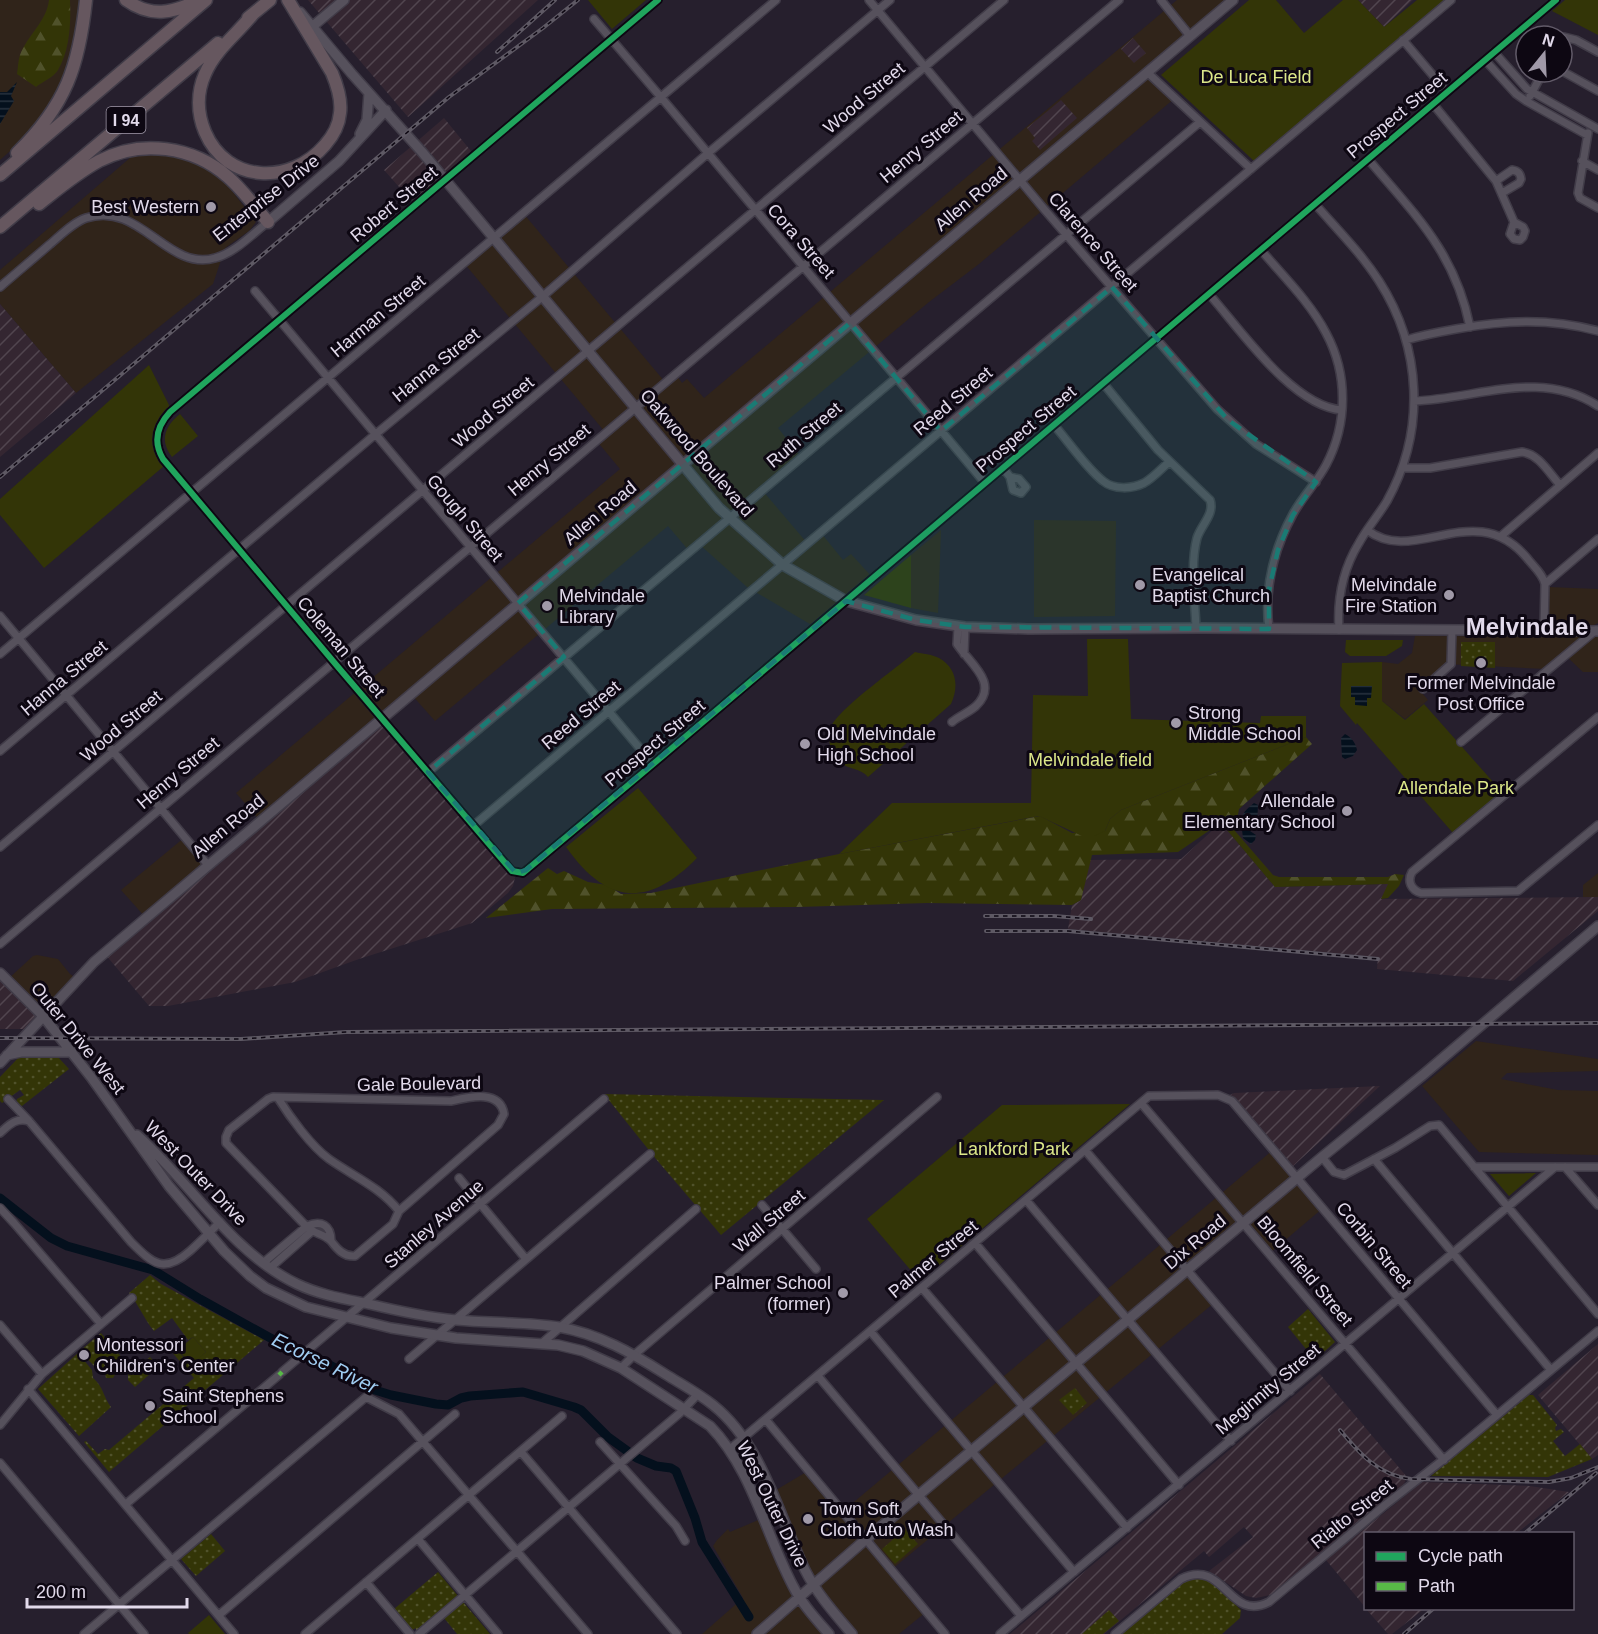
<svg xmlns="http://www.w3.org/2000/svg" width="1598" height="1634" font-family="Helvetica,sans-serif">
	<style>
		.commercial { fill: #30241a }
		.industrial { fill: url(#industrial-furrows) }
		.grass { fill: url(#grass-dots) }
		.forest { fill: url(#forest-firs) }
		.green { fill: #333507 }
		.water { fill: url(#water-rules) }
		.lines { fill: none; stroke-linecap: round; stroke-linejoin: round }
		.river { stroke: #04101d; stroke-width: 9 }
		.street-casing { stroke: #413c48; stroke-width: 10 }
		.secondary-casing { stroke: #413c48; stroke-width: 12 }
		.highway-casing { stroke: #413c48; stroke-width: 15 }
		.street { stroke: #56515c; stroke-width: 7 }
		.secondary { stroke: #56515c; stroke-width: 9 }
		.highway { stroke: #66575f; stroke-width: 12 }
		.rail-casing { stroke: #5e5964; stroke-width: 4 }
		.rail { stroke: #0d0712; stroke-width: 1.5; stroke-dasharray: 4.5; stroke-linecap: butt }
		.quiet { stroke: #58b947; stroke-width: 4.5; stroke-dasharray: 9 4.5; stroke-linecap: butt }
		.cycleway-casing { stroke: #0d0712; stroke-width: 10 }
		.cycleway { stroke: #20a55d; stroke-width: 6 }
		.marked { fill: #1a7b74; fill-opacity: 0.2; stroke: #1a7b74; stroke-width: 4.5; stroke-dasharray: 12 8; stroke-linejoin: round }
		.poi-dot { fill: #a099a8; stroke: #0d0712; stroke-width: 2 }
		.labels { text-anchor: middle; stroke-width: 6; stroke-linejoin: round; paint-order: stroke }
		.shield { fill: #0d0712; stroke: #a29baa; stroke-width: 1.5 }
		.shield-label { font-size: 16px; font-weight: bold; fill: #e2daeb }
		.park-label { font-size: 18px; fill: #dce789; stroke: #0d0712 }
		.street-label { font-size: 18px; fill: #e2daeb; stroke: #0d0712 }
		.poi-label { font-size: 18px; fill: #e2daeb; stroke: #0d0712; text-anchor: start }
		.water-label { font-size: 20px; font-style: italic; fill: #a0cdf2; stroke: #0d0712 }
		.district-label { font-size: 24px; font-weight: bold; fill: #e2daeb; stroke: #0d0712 }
	</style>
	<defs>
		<pattern id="industrial-furrows" width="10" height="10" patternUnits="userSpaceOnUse" patternTransform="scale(1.5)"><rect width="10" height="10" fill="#342631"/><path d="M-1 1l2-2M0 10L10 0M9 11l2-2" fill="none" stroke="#51454f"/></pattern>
		<pattern id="grass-dots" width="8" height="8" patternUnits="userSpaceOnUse" patternTransform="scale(1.5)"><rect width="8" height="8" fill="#333507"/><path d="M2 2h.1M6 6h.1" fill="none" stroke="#50522b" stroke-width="1.8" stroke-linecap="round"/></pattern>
		<pattern id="forest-firs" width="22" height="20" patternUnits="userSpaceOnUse" patternTransform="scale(1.5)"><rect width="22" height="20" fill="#333507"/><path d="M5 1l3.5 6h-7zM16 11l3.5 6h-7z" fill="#50522b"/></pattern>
		<pattern id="water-rules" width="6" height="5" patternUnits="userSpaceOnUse" patternTransform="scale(1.5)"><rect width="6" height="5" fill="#04101d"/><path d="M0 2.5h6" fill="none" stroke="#28323e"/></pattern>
	</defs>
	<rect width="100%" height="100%" fill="#261f2d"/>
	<path class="commercial" d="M0,0H82L72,61L53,102L27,136L0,160Z
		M1177,0H1233L1147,72L1175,98L979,264L929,302L778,428L801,457L762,490L808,544L821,533L843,560L851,554L873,578L815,627L747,587L699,544L690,552L668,526L435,721L411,694L260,821L236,793L620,469L596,440L605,432L464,263L523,213L665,382L675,373L682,383L687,379L704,398Z
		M158,154L185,158L206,168L225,182L256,222L249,231L225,248L213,284L76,393L0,304V270L131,157Z
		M1034,520L1116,521L1115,616L1034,617Z
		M941,530L938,613L911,608V555Z
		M1549,587L1598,589V623L1594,625L1550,623L1547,621Z
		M1415,636L1598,637V672H1583L1564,654L1546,669L1446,664L1417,687L1428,700L1405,719L1382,701V662L1398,664L1412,653Z
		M185,837L208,865L146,918L121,890Z
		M1598,873V898L1583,897V885Z
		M37,955L58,959L70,974L77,979L43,1016L7,980L33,956Z
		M1476,1041L1598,1059V1071L1507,1073L1501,1079L1558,1090L1598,1091V1155L1479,1152L1422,1086Z
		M1273,1150L1323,1208L1270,1253L1245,1223L1187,1270L1214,1303L891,1570L926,1612L899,1634H852L823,1599L771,1493L808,1471L842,1512Z
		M763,1518L793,1586L829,1634H702L743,1598L713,1546L717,1540L728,1529L730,1532Z"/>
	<path class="industrial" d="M308,0H538L408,117Z
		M1358,0H1413L1384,27Z
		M1133,38L1146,53L1134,63L1121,49Z
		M1061,100L1077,118L1040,150L1032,141L1035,138L1027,128Z
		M444,118L475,156L415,205L384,170Z
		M0,304L76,393L0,457Z
		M382,719L516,873L513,886L508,893L472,923L359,959L295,982L168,1006H149L104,953Z
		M1215,828L1227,830L1275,887L1389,884L1381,899L1598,897V911L1513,981L1377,969L1378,957L1068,929L1072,905L1081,900L1090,860L1181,859Z
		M0,973L43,1016L31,1029H0Z
		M1380,1086L1290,1169L1226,1097L1234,1093Z
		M1598,1344V1455L1592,1459L1538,1395Z
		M1320,1374L1407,1477L1403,1486L1276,1592L1270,1595L1256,1598L1246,1596L1209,1571L1253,1537L1244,1527L1209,1557L1204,1551L1104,1634H1010Z
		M1422,1482L1530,1486L1569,1492L1517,1533L1366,1534L1365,1607L1326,1560Z
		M1366,1609H1424L1392,1634H1388Z"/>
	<path class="grass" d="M1461,642H1495V668L1461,666Z
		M20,1056H57L69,1069L22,1106L16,1103L17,1099L24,1095L20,1090L2,1103L0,1101V1077Z
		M604,1094L884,1100L721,1235L656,1159Z
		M150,1275L161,1284L264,1340L109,1472L84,1442L86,1441L98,1454L105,1449L109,1450L194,1378L171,1351L175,1348L191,1365L206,1352L193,1337L188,1340L172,1318L154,1331C144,1319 139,1305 129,1293Z
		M1308,1309L1335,1342L1315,1360L1288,1327Z
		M101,1333L124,1360L113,1378H106L104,1369L95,1367L80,1351Z
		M78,1353L92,1370L93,1378C104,1387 103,1397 111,1407L79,1436L38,1389Z
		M150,1357L158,1367L135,1387L128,1380V1368L131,1366L134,1370Z
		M1075,1388L1087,1403L1073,1415L1059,1400Z
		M1529,1395H1533L1557,1425L1555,1428L1556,1431L1561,1429L1564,1432L1553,1441L1565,1456L1580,1444L1592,1459L1548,1477L1431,1476Z
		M905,1529L918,1544L895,1564L882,1549Z
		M211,1534L225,1551L196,1576L181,1559Z
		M438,1572L458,1596L416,1631V1628L412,1630L394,1609Z
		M1199,1578C1218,1581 1228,1598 1241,1610L1240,1618L1222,1634H1122L1183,1582Z
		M463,1602L490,1634H457L444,1618Z
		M1109,1610L1119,1621L1103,1634H1082Z"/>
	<path class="forest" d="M49,0H70C71,22 70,50 58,70C54,77 42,82 36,87L17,74C18,68 18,61 20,55C27,36 47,21 49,0Z
		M1306,737L1312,744L1239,809L1235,831L1273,875L1279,877H1388L1395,874L1404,875L1399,886L1388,898L1381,899L1388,884L1275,887L1227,830L1213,828L1178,852L1092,855L1081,900L1072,905L927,903L798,907L552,909L486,918L548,868L557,874L564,871L588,882L607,885L621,894L651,893L839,854L1040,816L1072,833L1105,831L1110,819L1121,810Z"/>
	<path class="green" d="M588,0H646L612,29Z
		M1249,0H1276L1304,33L1343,0H1358L1384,27L1417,0H1445L1254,161L1161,75Z
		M1565,0H1598V35L1552,11Z
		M149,365L170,407C148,423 151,446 164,466L44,568L0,515V499Z
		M180,414L198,436L172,457C159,440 165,426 180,414Z
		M911,555V608L864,595Z
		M1087,639H1128L1131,719L1260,723L1261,716H1306V737L1121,810L1110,819L1105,831L1094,836H1082L1039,816L839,854L892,803H1031L1033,695L1088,696Z
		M1346,640H1403L1402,646L1386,656H1350L1345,652Z
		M915,652C923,654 931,654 939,658C957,668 959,687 951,704L868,777C860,767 845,770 836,759C830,750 827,738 831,727C838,709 898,667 915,652Z
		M1382,662V701L1405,720L1424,704L1502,792L1453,833L1357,723L1356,725L1340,706L1342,663Z
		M638,788L697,858C648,908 607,905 566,847Z
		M1130,1104L920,1281L867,1219L1002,1105Z
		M1536,1173L1509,1196L1490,1174Z
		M193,1337L206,1352L192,1365L178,1350Z
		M209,1615L225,1634H189L188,1633Z"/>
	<path class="water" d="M17,82L11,96L14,101L0,124V92H7Z
		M1351,686H1372L1371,698H1367V706L1355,705V697H1351Z
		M1345,734C1351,737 1356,743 1357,750L1353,756L1345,759L1342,757L1341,738Z
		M1254,803L1258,805L1257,825L1250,831L1256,835L1255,840L1251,844L1243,838L1242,830L1245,829L1242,828C1239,816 1245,810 1254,803Z"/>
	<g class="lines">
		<path class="river" d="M0,1198L51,1238L67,1246L153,1270L200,1299L283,1345L306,1352L375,1390L391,1395L436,1404L448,1405L461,1398L470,1396L523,1392L574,1407L581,1410L608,1437L637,1458L656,1466L671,1468L676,1471L695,1518L702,1542L749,1617"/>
		<g class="street-casing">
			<path id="street" d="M658,0L170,412C157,426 153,442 163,459L338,667L512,871L523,873L639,776L1556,0
				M869,0L1044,209L1217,409L1256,444L1316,482
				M1161,0L1190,36
				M594,19L665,102L985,483
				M1403,40L1447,92
				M1562,40L1564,37L1576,40L1598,52
				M1494,52L1527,89L1598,129
				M1485,60L1516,94L1526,101L1587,135
				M1562,71L1598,91
				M1147,72L1251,169
				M1530,96L1543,72
				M1433,104L1496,181L1514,222L1523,227L1525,231L1523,237L1520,240L1514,239L1510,234L1514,222
				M1588,133L1578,193L1580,198L1598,208
				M1368,159C1415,215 1455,252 1470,327
				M1582,161L1598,170
				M1496,181L1512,170C1518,171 1520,173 1521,179L1519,183L1502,193
				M1315,204C1337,229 1361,253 1379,281C1422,348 1426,431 1387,501C1378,516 1367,528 1359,543C1343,569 1337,599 1339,630
				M1261,250C1283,276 1310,302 1326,333C1348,374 1348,423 1326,465C1317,482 1303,496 1293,514C1274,549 1264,589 1269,629
				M0,287C16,273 33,259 49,245C60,236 72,223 86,218C140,200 167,272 215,258C235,253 252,234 268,222
				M255,291L653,764
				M1209,294C1240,329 1293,407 1342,410
				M1406,340C1423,335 1439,332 1456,329C1505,320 1550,318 1598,331
				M1103,383L1158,450L1210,500C1215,514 1201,525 1197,538C1190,564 1195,601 1196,628
				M1414,401C1477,399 1540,368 1598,406
				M1054,425C1068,441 1087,469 1103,481C1114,490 1132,489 1144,483C1153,478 1161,469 1169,462
				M1003,468L1010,477L1013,490L1021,493L1026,487L1019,479L1010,477
				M1402,468H1430L1522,452C1539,454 1549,473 1560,485
				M1367,530C1415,567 1475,496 1527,558C1533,566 1543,574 1545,584
				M1500,537L1598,453
				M0,616L208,865
				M1544,630L1545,584L1598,539
				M0,654L776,0
				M964,654L965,627
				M1423,689L1451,664L1452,630
				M1598,717L1412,872C1407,881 1411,890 1421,893L1518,891L1598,825
				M952,722C959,716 968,713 976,706C1000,683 969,663 957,644L958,627
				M1461,742L1596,630
				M0,751L371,438L542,297L707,154L890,0
				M428,772L1200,122
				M473,826L1451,0
				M0,847L1004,0
				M0,944L1119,0
				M278,1098C290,1117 311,1146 329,1159C353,1176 380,1187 399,1211
				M8,1099L29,1121L131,1242C153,1264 164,1274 190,1251C200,1242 210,1232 220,1222
				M1141,1103L1444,1460
				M0,1133C9,1125 16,1117 29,1121
				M1085,1150L1290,1391
				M1322,1157L1334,1172L1344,1175L1395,1148L1430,1126L1439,1125L1598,1314
				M1374,1159L1551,1370
				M1474,1167H1598
				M1565,1167L1598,1205
				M459,1178L526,1259
				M1026,1200L1231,1441
				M762,1205L816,1269
				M0,1208L14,1223L101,1324
				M975,1243L1179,1485
				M263,1263L307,1226C321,1220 331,1225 331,1241C323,1233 313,1234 307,1226H306L226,1143V1137L229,1130L268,1099L273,1097L451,1101C469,1097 500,1089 504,1114L498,1125L399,1211L393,1224L355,1256C344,1257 337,1249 331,1241
				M270,1268L311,1232
				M922,1288L1127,1528
				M0,1325L42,1374
				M871,1332L1074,1572
				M541,1344L696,1209
				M409,1359L650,1154
				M621,1368L634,1355L937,1097
				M282,1372L604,1099
				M818,1376L1021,1616
				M28,1389L234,1634
				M766,1420L945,1634
				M0,1425L42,1374L132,1298
				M600,1442L676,1526L685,1541
				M730,1449L1149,1096L1218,1095L1232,1101L1497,1415
				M521,1452L677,1634
				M0,1463L144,1634
				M126,1504L279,1375
				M418,1539L498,1634
				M366,1582L410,1634
				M219,1615L455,1414
				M84,1634L366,1397L399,1414L588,1634
				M305,1634L562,1416
				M419,1634L680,1413L698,1394
				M1000,1634L1555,1167
				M1115,1634L1181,1579C1225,1557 1228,1623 1269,1602L1385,1505L1448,1456L1598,1331"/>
		</g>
		<g class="secondary-casing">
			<path id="secondary" d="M300,12L352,74L422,152L719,508L783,565L846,601L916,620L965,627L1028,629L1202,628L1598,631
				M313,26L344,0
				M360,134L367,120L369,93
				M268,222L339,161L386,110
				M0,973L43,1016L91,1077L169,1186L224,1251L250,1276L266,1288L306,1307L391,1328L456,1338L558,1345L583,1351L621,1368L710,1426C752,1469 765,1533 793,1586C802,1604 816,1619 829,1634
				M7,1055L21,1052H72
				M0,1063L94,962L1233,0
				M137,1135C190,1182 232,1253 297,1284C320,1295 345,1299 369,1304C398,1311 427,1317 456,1320C490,1323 525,1322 559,1327C599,1334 632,1353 665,1374C681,1384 698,1393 713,1405C763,1445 778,1514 805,1570C817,1594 835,1614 852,1634
				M757,1634L865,1540L1322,1157L1424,1074L1598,926"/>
		</g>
		<g class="highway-casing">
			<path id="highway" d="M126,0C151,18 172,13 197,1
				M253,14C237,34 215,50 205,74C197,92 197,113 205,132C227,184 291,185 325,145C333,136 339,125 340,113C342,99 337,85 332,73L288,0
				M248,18L270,0
				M17,153C66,105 79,66 86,0
				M0,175L206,0
				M39,204C58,189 77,173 99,161C141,139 193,146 228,177C243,190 255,207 268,222
				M0,227L218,43"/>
		</g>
		<use href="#street" class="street"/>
		<use href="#secondary" class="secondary"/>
		<use href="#highway" class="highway"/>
		<g class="rail-casing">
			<path id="rail" d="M497,52L555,0
				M0,477L449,97L543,28L578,0
				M985,916H1054L1091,919
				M986,931H1068L1378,959
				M0,1038L241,1039L346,1032L1598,1023
				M1340,1430C1360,1454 1378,1475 1411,1479L1549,1482L1571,1478L1598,1467
				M1524,1534L1596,1473
				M1404,1634L1434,1608"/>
		</g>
		<use href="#rail" class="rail"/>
		<path class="quiet" d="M279,1375L282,1372"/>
		<g class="cycleway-casing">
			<path id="cycleway" d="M658,0L170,412C157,426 153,442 163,459L338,667L512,871L523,873L639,776L1556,0"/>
		</g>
		<use href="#cycleway" class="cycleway"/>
	</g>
	<path class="marked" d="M1112,287L1228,420L1316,482L1293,515L1278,550L1269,590V629L965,627L916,620L846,601L526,870L516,873L428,772L564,657L518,603L850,323L941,431Z"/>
	<g class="poi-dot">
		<circle cx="211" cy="207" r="6"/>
		<circle cx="1140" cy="585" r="6"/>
		<circle cx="1449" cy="595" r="6"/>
		<circle cx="547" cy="606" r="6"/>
		<circle cx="1481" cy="663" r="6"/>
		<circle cx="1176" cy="723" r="6"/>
		<circle cx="805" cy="744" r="6"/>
		<circle cx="1347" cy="811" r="6"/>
		<circle cx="843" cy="1293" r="6"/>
		<circle cx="84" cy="1355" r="6"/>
		<circle cx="150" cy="1406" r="6"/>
		<circle cx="808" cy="1519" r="6"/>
	</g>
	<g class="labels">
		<rect class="shield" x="106.5" y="107" width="39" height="26" rx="4.5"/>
		<g class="shield-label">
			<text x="126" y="126">I 94</text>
		</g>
		<g class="park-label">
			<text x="1256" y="83">De Luca Field</text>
			<text x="1090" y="766">Melvindale field</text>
			<text x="1456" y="794">Allendale Park</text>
			<text x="1014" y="1155">Lankford Park</text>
		</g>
		<g class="street-label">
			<text transform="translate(864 98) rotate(-40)" y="6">Wood Street</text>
			<text transform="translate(1397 115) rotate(-40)" y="6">Prospect Street</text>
			<text transform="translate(921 147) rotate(-40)" y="6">Henry Street</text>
			<text transform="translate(266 198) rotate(-38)" y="6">Enterprise Drive</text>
			<text transform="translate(971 199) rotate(-40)" y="6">Allen Road</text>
			<text transform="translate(394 204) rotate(-40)" y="6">Robert Street</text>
			<text transform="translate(801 241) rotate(49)" y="6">Cora Street</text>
			<text transform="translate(1093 242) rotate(49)" y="6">Clarence Street</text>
			<text transform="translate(378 316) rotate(-40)" y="6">Harman Street</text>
			<text transform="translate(436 365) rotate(-39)" y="6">Hanna Street</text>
			<text transform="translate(953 401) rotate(-40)" y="6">Reed Street</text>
			<text transform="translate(493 412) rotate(-40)" y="6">Wood Street</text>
			<text transform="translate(1026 429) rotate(-40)" y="6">Prospect Street</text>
			<text transform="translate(804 435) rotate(-40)" y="6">Ruth Street</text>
			<text transform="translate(697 453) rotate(49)" y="6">Oakwood Boulevard</text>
			<text transform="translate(549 460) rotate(-40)" y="6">Henry Street</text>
			<text transform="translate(600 513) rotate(-40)" y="6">Allen Road</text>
			<text transform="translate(465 518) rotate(50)" y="6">Gough Street</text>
			<text transform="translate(341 647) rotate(50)" y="6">Coleman Street</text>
			<text transform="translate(64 678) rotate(-40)" y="6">Hanna Street</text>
			<text transform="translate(581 715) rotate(-40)" y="6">Reed Street</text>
			<text transform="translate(121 726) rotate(-40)" y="6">Wood Street</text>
			<text transform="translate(655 743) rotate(-40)" y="6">Prospect Street</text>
			<text transform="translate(178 773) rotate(-40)" y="6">Henry Street</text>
			<text transform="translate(228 826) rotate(-40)" y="6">Allen Road</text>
			<text transform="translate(78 1038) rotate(51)" y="6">Outer Drive West</text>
			<text transform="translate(419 1084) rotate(-1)" y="6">Gale Boulevard</text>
			<text transform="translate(196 1173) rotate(46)" y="6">West Outer Drive</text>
			<text transform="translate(769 1221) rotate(-40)" y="6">Wall Street</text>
			<text transform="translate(434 1224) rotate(-41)" y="6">Stanley Avenue</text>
			<text transform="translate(1195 1242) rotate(-40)" y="6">Dix Road</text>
			<text transform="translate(1374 1245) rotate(50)" y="6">Corbin Street</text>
			<text transform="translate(933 1259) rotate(-40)" y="6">Palmer Street</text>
			<text transform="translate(1305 1271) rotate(50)" y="6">Bloomfield Street</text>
			<text transform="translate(1268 1389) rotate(-40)" y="6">Meginnity Street</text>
			<text transform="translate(772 1504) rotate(64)" y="6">West Outer Drive</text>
			<text transform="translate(1352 1514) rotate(-39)" y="6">Rialto Street</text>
		</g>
		<g class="poi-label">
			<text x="199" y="213" text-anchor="end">Best Western</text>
			<text x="1152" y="581">Evangelical<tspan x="1152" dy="21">Baptist Church</tspan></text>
			<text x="1437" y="591" text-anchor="end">Melvindale<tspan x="1437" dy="21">Fire Station</tspan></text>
			<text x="559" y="602">Melvindale<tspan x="559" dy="21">Library</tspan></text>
			<text x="1481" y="689" text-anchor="middle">Former Melvindale<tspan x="1481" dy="21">Post Office</tspan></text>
			<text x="1188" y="719">Strong<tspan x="1188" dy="21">Middle School</tspan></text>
			<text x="817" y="740">Old Melvindale<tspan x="817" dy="21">High School</tspan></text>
			<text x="1335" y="807" text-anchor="end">Allendale<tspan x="1335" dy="21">Elementary School</tspan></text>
			<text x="831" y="1289" text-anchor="end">Palmer School<tspan x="831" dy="21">(former)</tspan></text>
			<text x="96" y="1351">Montessori<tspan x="96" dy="21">Children's Center</tspan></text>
			<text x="162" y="1402">Saint Stephens<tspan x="162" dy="21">School</tspan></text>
			<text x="820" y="1515">Town Soft<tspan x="820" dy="21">Cloth Auto Wash</tspan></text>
		</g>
		<g class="water-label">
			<text transform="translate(325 1363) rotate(26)" y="7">Ecorse River</text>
		</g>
		<g class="district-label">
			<text x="1527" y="635">Melvindale</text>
		</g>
	</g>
	<rect x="1364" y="1532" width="210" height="78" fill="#0d0712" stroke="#625b69" stroke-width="1.5"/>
	<rect x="1376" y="1552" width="30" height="9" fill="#20a55d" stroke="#625b69" stroke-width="1.5"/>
	<text x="1418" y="1562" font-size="18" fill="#e2daeb">Cycle path</text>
	<rect x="1376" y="1582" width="30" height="9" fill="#58b947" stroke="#625b69" stroke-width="1.5"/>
	<text x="1418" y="1592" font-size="18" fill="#e2daeb">Path</text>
	<g transform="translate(1544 54) rotate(18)"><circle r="28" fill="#0d0712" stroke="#625b69" stroke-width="1.5"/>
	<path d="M0-4.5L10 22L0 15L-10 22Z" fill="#a099a8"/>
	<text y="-9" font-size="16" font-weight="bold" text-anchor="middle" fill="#e2daeb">N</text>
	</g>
	<path d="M27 1598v9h160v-9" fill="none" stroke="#e2daeb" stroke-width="3"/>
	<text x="36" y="1598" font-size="18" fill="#e2daeb" stroke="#0d0712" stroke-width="4.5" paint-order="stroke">200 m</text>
</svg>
